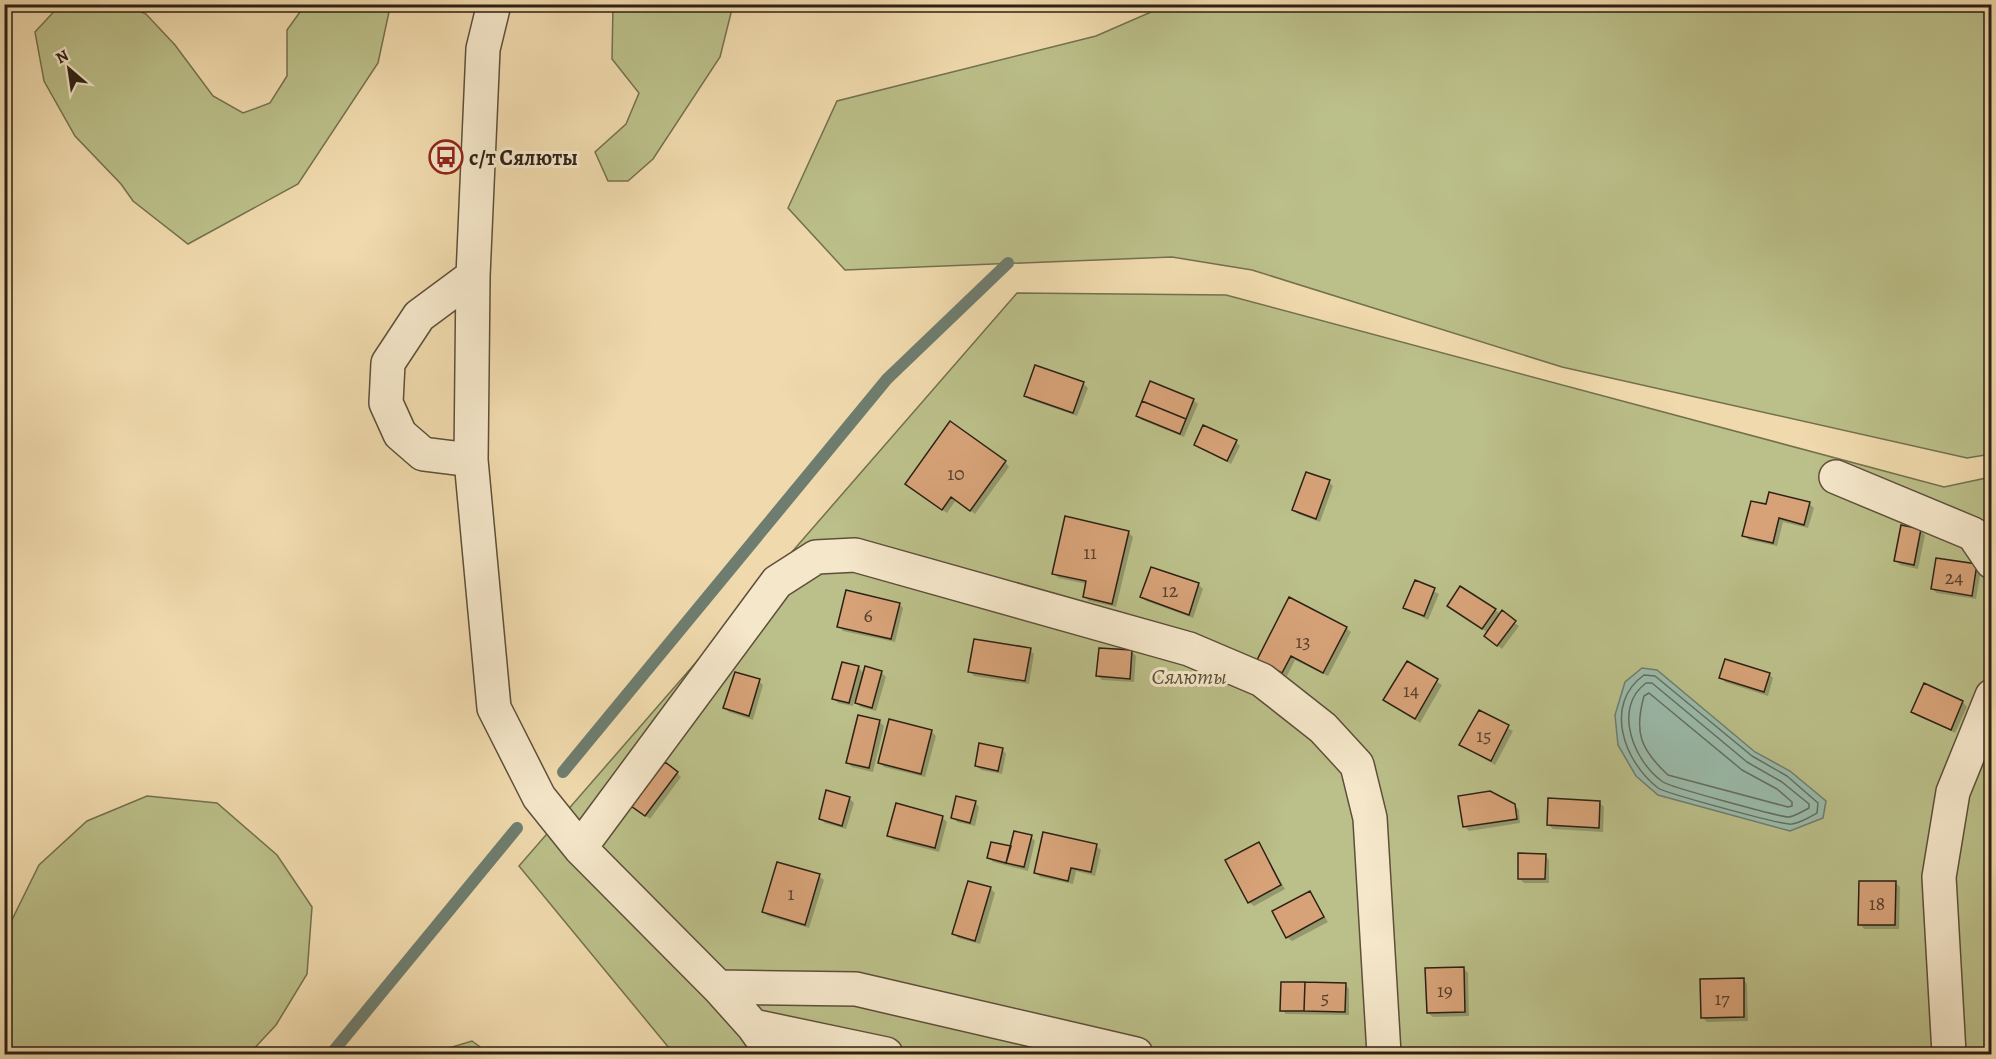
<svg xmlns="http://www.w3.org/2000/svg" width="1996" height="1059" font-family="Alegreya,serif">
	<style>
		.green { fill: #bbbf89; stroke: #74704e; stroke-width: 1.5 }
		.water { fill: #9abbab; stroke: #6e7d6f; stroke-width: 1.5 }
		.shadow { fill: #0003 }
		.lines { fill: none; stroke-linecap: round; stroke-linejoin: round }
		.shore { stroke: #636e60; stroke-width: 1.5 }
		.stream { stroke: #6e7d6f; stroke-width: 12 }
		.building { fill: #d7a278; stroke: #2c2114; stroke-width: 1.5 }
		.minor-casing { stroke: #5d4f3a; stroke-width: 36 }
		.minor { stroke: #f5e7ca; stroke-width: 33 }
		.labels { text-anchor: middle; stroke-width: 6; stroke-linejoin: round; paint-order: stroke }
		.number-label { font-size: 20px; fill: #57412d }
		.poi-label { font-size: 22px; font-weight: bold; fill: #2c2114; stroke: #f5e7ca; text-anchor: start }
		.park-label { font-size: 22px; font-style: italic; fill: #575037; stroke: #f5e7ca }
	</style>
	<rect width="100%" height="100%" fill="#f0daad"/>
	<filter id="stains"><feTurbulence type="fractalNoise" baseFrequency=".00333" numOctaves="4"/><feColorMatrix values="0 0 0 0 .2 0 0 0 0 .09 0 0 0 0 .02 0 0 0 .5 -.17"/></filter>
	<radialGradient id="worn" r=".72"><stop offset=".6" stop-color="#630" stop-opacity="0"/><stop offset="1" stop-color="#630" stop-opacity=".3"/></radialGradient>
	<path class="green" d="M60,5H126L146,14L175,45L213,96L243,113L270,103L287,76V30L305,5H384L389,12L378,63L298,184L188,244L133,201L121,184L75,136L44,81L35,32Z
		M613,5H733L720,57L653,159L628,181H608L595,152L626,124L639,93L612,59Z
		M1167,5H1991V454L1967,458L1562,367L1252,270L1172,257L845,270L788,208L837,101L1096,36Z
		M1017,293L1226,295L1944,487L1991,477V1054H674L519,866Z
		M147,796L217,803L277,855L312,907L307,974L276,1025L249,1054H5V934L39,865L87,821Z
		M472,1041L490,1054H425H429Z"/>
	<path class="water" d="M1642,668L1657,670L1755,752L1790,771L1826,801L1823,818L1790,831L1658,795L1636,776L1618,745L1615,715L1625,682Z"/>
	<path class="shadow" d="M1083,383L1088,388L1077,416L1031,400L1026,396Z
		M1193,400L1198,404L1184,437L1142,420L1138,416Z
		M1236,442L1240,446L1231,464L1196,445Z
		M1005,462L1009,467L975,514L956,500L947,513L912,488Z
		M1329,482L1333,486L1320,522L1298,514L1293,510Z
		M1809,503L1814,508L1808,528L1783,522L1777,546L1749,540L1744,535L1768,506Z
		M1920,530L1925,535L1918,569L1900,565L1896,560Z
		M1128,532L1133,537L1116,607L1089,601L1084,596L1087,584L1058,578L1054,573Z
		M1976,566L1981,570L1976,599L1937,593L1932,589Z
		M1152,568L1199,585L1203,589L1193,618L1146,601L1142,597Z
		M1416,582L1439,594L1428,620L1405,608Z
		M899,604L903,608L895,642L843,631L839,626Z
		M1449,606L1495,610L1519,626L1502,649L1490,640L1488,633Z
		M1346,628L1351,632L1328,676L1295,660L1287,676L1263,664Z
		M1030,650L1034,654L1029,684L974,676L970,671Z
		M1132,652L1136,656L1134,682L1102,680L1098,676Z
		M1407,663L1442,685L1420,723L1385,700Z
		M858,667L864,674L881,672L886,677L876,711L861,707L854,701L853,706L838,703L833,698Z
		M1769,674L1773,678L1768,696L1725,682L1721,678Z
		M759,681L763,685L753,720L729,712L725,708Z
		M1963,702L1967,707L1955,733L1913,712Z
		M1479,712L1513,731L1495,765L1461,745Z
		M880,722L884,726L873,772L852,767L847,762Z
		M931,731L936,736L925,777L884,767L880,762Z
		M1002,749L1006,754L1002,774L981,770L976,766Z
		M677,773L681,777L650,819L638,810Z
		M849,798L854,803L846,829L825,823L820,819Z
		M975,802L979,807L975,826L957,822L953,817Z
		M1600,803L1604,807L1603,832L1553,829L1548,825Z
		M1514,805L1519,810L1520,823L1469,831L1464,826Z
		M942,817L947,822L939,852L893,840L889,835Z
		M1031,837L1035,841L1028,871L993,862L989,858Z
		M1259,844L1285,889L1254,906L1249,902Z
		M1096,846L1101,850L1095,876L1076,871L1073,884L1040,877L1036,873Z
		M1545,855L1549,860V883H1524L1519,878Z
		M819,876L824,880L809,928L768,916L763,912Z
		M969,883L991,889L995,893L980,944L958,938L954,933Z
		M1895,883L1900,887L1899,929H1864L1860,924Z
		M1310,892L1328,922L1292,941L1287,937Z
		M1464,969L1468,973L1469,1016L1433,1017L1428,1013Z
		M1743,979L1747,984L1748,1021L1707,1022L1702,1017Z
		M1345,984L1349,989V1015L1286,1014L1282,1010Z"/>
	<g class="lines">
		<path class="shore" d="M1644,675L1655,676L1752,756L1787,776L1818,803L1817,813C1810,817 1800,823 1792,824C1785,826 1665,793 1658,788C1624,762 1603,704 1644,675Z
			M1646,683H1652L1747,762L1782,782L1809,804V808C1803,811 1794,817 1788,817C1777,816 1670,787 1663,782C1634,762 1612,708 1646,683Z
			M1649,693L1742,770L1777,789L1792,802V806L1788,807L1668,775C1640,749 1634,732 1644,696Z"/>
		<path class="stream" d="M563,772L887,379L1008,263
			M331,1054L517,828"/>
	</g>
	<path class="building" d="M1035,365L1084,382L1073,413L1024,396Z
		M1150,381L1194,399L1186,419L1142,401Z
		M1142,401L1186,419L1180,434L1136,416Z
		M950,421L1006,461L970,511L951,497L942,510L905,484Z
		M1203,425L1237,440L1227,461L1194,445Z
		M1306,472L1330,480L1316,519L1292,510Z
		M1769,492L1810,502L1804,525L1779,518L1773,543L1742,536L1751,501L1766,504Z
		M1065,516L1129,531L1112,604L1083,597L1086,581L1052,574Z
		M1901,525L1921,529L1914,565L1894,561Z
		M1936,558L1977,564L1972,596L1931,589Z
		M1151,567L1199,583L1189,615L1140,597Z
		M1415,580L1435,588L1424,616L1403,608Z
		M1460,586L1496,609L1482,629L1447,606Z
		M846,590L900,603L891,639L837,627Z
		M1289,597L1347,627L1323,673L1291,656L1282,673L1257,660Z
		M1502,610L1516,621L1497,646L1484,636Z
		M974,639L1031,648L1025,681L968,672Z
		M1099,648L1132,650L1130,679L1096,676Z
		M1725,659L1770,673L1764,692L1719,678Z
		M1407,661L1438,679L1415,719L1383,700Z
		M842,662L859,666L849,703L832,699Z
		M865,666L882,671L872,708L855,703Z
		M735,672L760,679L749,716L723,708Z
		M1924,683L1963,701L1951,730L1911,712Z
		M1479,710L1509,725L1491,761L1459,745Z
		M858,715L880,720L869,768L846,763Z
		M889,719L932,730L921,774L878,763Z
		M979,743L1003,748L998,771L975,766Z
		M665,762L678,772L645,816L631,806Z
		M826,790L850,797L842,826L819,819Z
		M1490,791L1515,804L1517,819L1463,827L1458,796Z
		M956,796L976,801L970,823L951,818Z
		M1548,798L1600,801L1599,828L1547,825Z
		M896,803L943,816L935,848L887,836Z
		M1014,831L1032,835L1024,867L1006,863Z
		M1043,832L1097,844L1091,872L1071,868L1068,881L1034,873Z
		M991,842L1011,846L1006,863L987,858Z
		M1259,842L1281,885L1248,903L1225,860Z
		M1518,853L1546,854L1545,879H1518Z
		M777,862L820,874L805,925L762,912Z
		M968,881L991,887L975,941L952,934Z
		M1859,881H1896L1895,925H1858Z
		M1310,891L1324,917L1286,938L1272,911Z
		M1464,967L1465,1012L1427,1013L1425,968Z
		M1744,978V1017L1701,1018L1700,979Z
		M1281,982H1305L1304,1011H1280Z
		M1305,982L1346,983L1345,1012L1304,1011Z"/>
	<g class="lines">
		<g class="minor-casing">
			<path id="minor" d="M494,4L483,49L473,276L471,460L494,708L539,797L580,848L718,987L753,1026L773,1054
				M471,460L423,454L400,434L386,403L388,363L419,316L473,276
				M1836,477L1973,534L1992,562
				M580,848L777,582L816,557L855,555L1189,649L1262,680L1323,728L1357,765L1370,818L1384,1054
				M718,987L856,989L1136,1054
				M753,1026L886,1054
				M1949,1054L1939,877L1953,792L1992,696"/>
		</g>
		<use href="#minor" class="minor"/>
	</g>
	<defs>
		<g id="bus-ring" transform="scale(1.725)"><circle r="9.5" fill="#f5e7ca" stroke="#8f2418" stroke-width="1.5"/><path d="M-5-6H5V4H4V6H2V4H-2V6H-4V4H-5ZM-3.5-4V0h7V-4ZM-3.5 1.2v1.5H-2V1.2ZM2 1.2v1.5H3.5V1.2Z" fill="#8f2418"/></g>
	</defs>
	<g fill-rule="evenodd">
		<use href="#bus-ring" x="446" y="157"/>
	</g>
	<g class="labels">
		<g class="number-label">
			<text x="956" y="480">10</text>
			<text x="1090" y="559">11</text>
			<text x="1954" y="584">24</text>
			<text x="1170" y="597">12</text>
			<text x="868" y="622">6</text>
			<text x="1303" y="648">13</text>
			<text x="1411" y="697">14</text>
			<text x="1484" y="742">15</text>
			<text x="791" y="900">1</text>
			<text x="1877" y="910">18</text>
			<text x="1445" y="997">19</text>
			<text x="1325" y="1004">5</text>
			<text x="1722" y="1005">17</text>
		</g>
		<g class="poi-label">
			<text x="469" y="165">с/т Сялюты</text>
		</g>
		<g class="park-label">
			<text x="1189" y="684">Сялюты</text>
		</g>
	</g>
	<rect width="1996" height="1059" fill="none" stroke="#f0daad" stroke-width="24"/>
	<rect x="6" y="6" width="1984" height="1047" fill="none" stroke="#2c2114" stroke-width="3"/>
	<rect x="12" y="12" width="1972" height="1035" fill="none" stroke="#2c2114" stroke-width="1.5"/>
	<g transform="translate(69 69) rotate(331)" stroke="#f5e7ca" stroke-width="4.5" paint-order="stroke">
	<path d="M0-4.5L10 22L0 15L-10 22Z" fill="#2c2114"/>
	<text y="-9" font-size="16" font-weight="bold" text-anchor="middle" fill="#2c2114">N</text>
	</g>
	<rect width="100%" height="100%" filter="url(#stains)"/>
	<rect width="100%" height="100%" fill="url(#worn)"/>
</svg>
